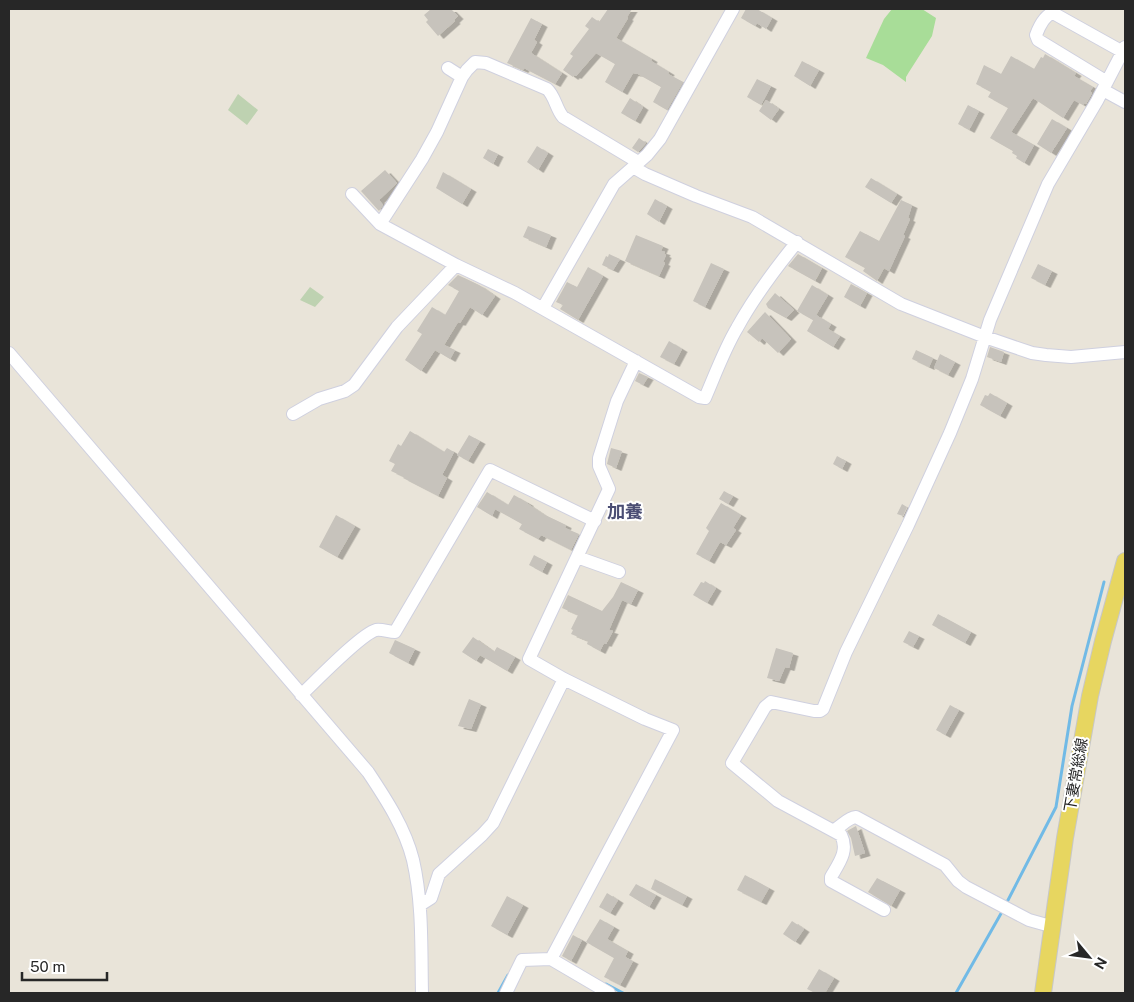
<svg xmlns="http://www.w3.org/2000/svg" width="1134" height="1002" font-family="'Public Sans','Noto Sans JP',sans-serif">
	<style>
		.green { fill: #a8dd98 }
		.cemetery { fill: #bed2b1 }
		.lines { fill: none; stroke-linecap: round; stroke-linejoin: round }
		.stream { stroke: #71bae6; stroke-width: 3 }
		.building { fill: #c7c3bc; filter: url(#shadow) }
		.minor-casing { stroke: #cfd0df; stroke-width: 14 }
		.major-casing { stroke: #c7c7c7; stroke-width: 18 }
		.minor { stroke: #fff; stroke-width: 12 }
		.major { stroke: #e7d660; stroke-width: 16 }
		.labels { text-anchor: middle; stroke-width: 4; stroke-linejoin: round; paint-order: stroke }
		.street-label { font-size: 15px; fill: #272727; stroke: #fff }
		.quarter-label { font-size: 18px; font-weight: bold; fill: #4b4e74; stroke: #fff }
	</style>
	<defs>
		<filter id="shadow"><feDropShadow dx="5.5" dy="3" stdDeviation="0" flood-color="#0004"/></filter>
	</defs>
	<rect width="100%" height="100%" fill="#e9e4d9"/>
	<path class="green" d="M892,9H922L936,18L932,36L909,72L906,77V82L883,65L866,58L884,19Z"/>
	<path class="cemetery" d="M238,94L258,110L247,125L228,110Z
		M310,287L324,297L315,307L300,300Z"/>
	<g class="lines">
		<path class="stream" d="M1006,904L1056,807L1072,706L1104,582
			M606,984L623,993
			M498,993L508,975
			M956,993L1003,910"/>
	</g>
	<path class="building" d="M431,9H451L458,16L454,20L455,21L438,36L426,22L428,20L424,15Z
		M608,9H632L627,17L628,18L616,38L652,59L651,61L669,72L668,74L683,82L667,110L653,102L661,87L638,74L633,73L622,92L605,82L615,64L596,53L576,76L574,75L573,77L563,70L573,56L570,54L589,29L585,26L592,17L599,22Z
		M746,9H757L772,18L766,29L757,23L755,26L741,18Z
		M531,18L542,24L534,40L537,42L531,53L562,73L555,84L524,68L523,70L507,63Z
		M1045,54L1076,73L1074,76L1093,87L1090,91L1092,93L1086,104L1084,103L1083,105L1074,100L1063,118L1033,98L1011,132L1034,145L1024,163L1016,158L1017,156L1012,153L1013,151L990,138L1008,108L988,97L991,92L976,84L984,65L1001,74L1011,56L1034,69L1041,57L1043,58Z
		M802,61L819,70L810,86L794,76Z
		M757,79L771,86L761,105L747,97Z
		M630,98L643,107L635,121L621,113Z
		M766,100L779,109L771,120L759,111Z
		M968,105L979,111L969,130L958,124Z
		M1052,119L1067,128L1051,153L1037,144Z
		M639,138L646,143L638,152L632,148Z
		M537,146L548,153L538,170L527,162Z
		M488,149L498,154L493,164L483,158Z
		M385,170L397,183L379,200L383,205L379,211L361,191Z
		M443,172L471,189L462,204L436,188Z
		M871,178L897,194L891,203L865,187Z
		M655,199L667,206L659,222L647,214Z
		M901,200L912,205L908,218L910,219L903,235L905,236L889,271L884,268L877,281L863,271L865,268L845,257L860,231L879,241Z
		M528,226L551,235L546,247L523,237Z
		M636,235L663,246L661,251L665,252L664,254L666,255L663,262L665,263L659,276L625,261Z
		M609,254L620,259L613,270L602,265L606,256L608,257Z
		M798,254L822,268L815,281L788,266Z
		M711,263L724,269L705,307L693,301Z
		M1038,264L1052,271L1045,285L1031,278Z
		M588,267L603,276L578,320L560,309L563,305L556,302L567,282L577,287Z
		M458,275L479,285L495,296L482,315L470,307L460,323L458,322L444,345L455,350L450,359L435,350L421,371L405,360L422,334L417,331L432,307L445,315L459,291L448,285Z
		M851,284L867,293L860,306L844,297Z
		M812,285L828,295L813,320L797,311Z
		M775,293L794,310L786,318L768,308L766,304Z
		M765,312L791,339L778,353L762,338L759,342L747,332Z
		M816,315L831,324L828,329L840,336L833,347L807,331Z
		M669,341L682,349L674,364L660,357Z
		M990,347L1004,352L1001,362L987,357Z
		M916,350L933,358L929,367L912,359Z
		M940,354L955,362L948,375L934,368Z
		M639,373L648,377L643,385L635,381Z
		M990,393L1007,403L1000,416L980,405L985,395L988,396Z
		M410,431L444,452L447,448L454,452L442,475L447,478L438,496L403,478L404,477L391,471L395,464L389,461L398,444L401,446Z
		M469,435L480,441L468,461L457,455Z
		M611,448L622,451L616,468L607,464Z
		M837,456L846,461L842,469L833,464Z
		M724,491L733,496L728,504L719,499Z
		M487,492L508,505L514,495L528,503V504L543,514L566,525L565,528L579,534L571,550L541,535L538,539L519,529L522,524L495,509L492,516L477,507Z
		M721,503L741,515L733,528L736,530L726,545L720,542L709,561L696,554L709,531L706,528Z
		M902,504L907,507L903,516L897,514Z
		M336,515L355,526L337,557L319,547Z
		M534,555L547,562L542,572L529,565Z
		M705,581L716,588L707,603L693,595L701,582L704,583Z
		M621,582L638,590L631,604L622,600L609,630L613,631L606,644L604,643L600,651L587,644L588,641L571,634L573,630L571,629L578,615L562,608L568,595L602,611L613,597Z
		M938,614L971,632L965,643L932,625Z
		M909,631L919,636L913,647L903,642Z
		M473,637L494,652L497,647L515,657L507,671L480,655L476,661L462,652Z
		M395,640L415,649L408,663L389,653Z
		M776,648L793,653L789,668L785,667L779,681L767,678Z
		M469,699L481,704L471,729L458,726Z
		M950,705L959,710L945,735L936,730Z
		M856,826L865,853L855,856L851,838L847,831Z
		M745,875L769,888L761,902L737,890Z
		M877,878L900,890L891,906L868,892Z
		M655,879L687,896L682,905L651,889Z
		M636,884L656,895L649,907L629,895Z
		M607,893L618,900L610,913L599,907Z
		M507,896L523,905L507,935L491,926Z
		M600,919L614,927L607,939L628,951L625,957L633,961L620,985L604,977L614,958L586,942Z
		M792,921L804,929L795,942L783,934Z
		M573,935L582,940L571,961L562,956Z
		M819,969L834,978L825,993H815L807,989Z"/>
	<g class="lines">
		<g class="minor-casing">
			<path id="minor" d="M448,68L462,77
				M1107,82L1038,40L1036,35C1039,27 1045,15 1053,13L1123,52
				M1103,90L1125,102
				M633,167L645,174L696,196L752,217L901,304L985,337L1032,353L1046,355L1071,357L1125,352
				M352,194L380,224L456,265L515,293L699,397L705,398C715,375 724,350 737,328C754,297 775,269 797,242
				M380,224L422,159L437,132L462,77L467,70L475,62L486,63L547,89C555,96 556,109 563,117L638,162
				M543,308L614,184L647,155L660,139L733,9
				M9,353L368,772C386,799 405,828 413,860C423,904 421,949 422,993
				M293,414L319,399L345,391L354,385L397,327L456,265
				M577,557L619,572
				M301,695C315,682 361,634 376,630C382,629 389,632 395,632L490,470L595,521
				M834,830C842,826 847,818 856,817L945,865L958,881L966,887L1029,920L1054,927
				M420,905L431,898L439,874L482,835L493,823L564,679
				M884,910L831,881V877C839,863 849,851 841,835L778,801L732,763L765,707L771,702L814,711H820L823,709L846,652L908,525L950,433L972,379L990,320L1048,184L1097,101L1125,47
				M551,959L673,730L645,719L564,679L529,659L609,489L599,466V458L617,401L636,361
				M506,993L522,960L551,959L609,993"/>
		</g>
		<g class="major-casing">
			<path id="major" d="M1043,993L1065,838L1090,696L1103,641L1125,561"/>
		</g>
		<use href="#minor" class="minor"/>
		<use href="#major" class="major"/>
	</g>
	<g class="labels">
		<g class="street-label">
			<text transform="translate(1076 775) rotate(-80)" y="5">下妻常総線</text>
		</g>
		<g class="quarter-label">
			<text x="625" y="518">加養</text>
		</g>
	</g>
	<rect width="1134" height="1002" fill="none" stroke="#272727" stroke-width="20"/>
	<g transform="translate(1089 957) rotate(119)" stroke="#ffffff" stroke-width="4" paint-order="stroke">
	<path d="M0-4L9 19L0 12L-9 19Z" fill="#272727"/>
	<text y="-8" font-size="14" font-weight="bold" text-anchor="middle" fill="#272727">N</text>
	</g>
	<path d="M22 972v8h85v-8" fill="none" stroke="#272727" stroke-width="2.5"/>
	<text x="30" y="972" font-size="15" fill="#272727" stroke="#ffffff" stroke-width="4" paint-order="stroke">50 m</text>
</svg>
